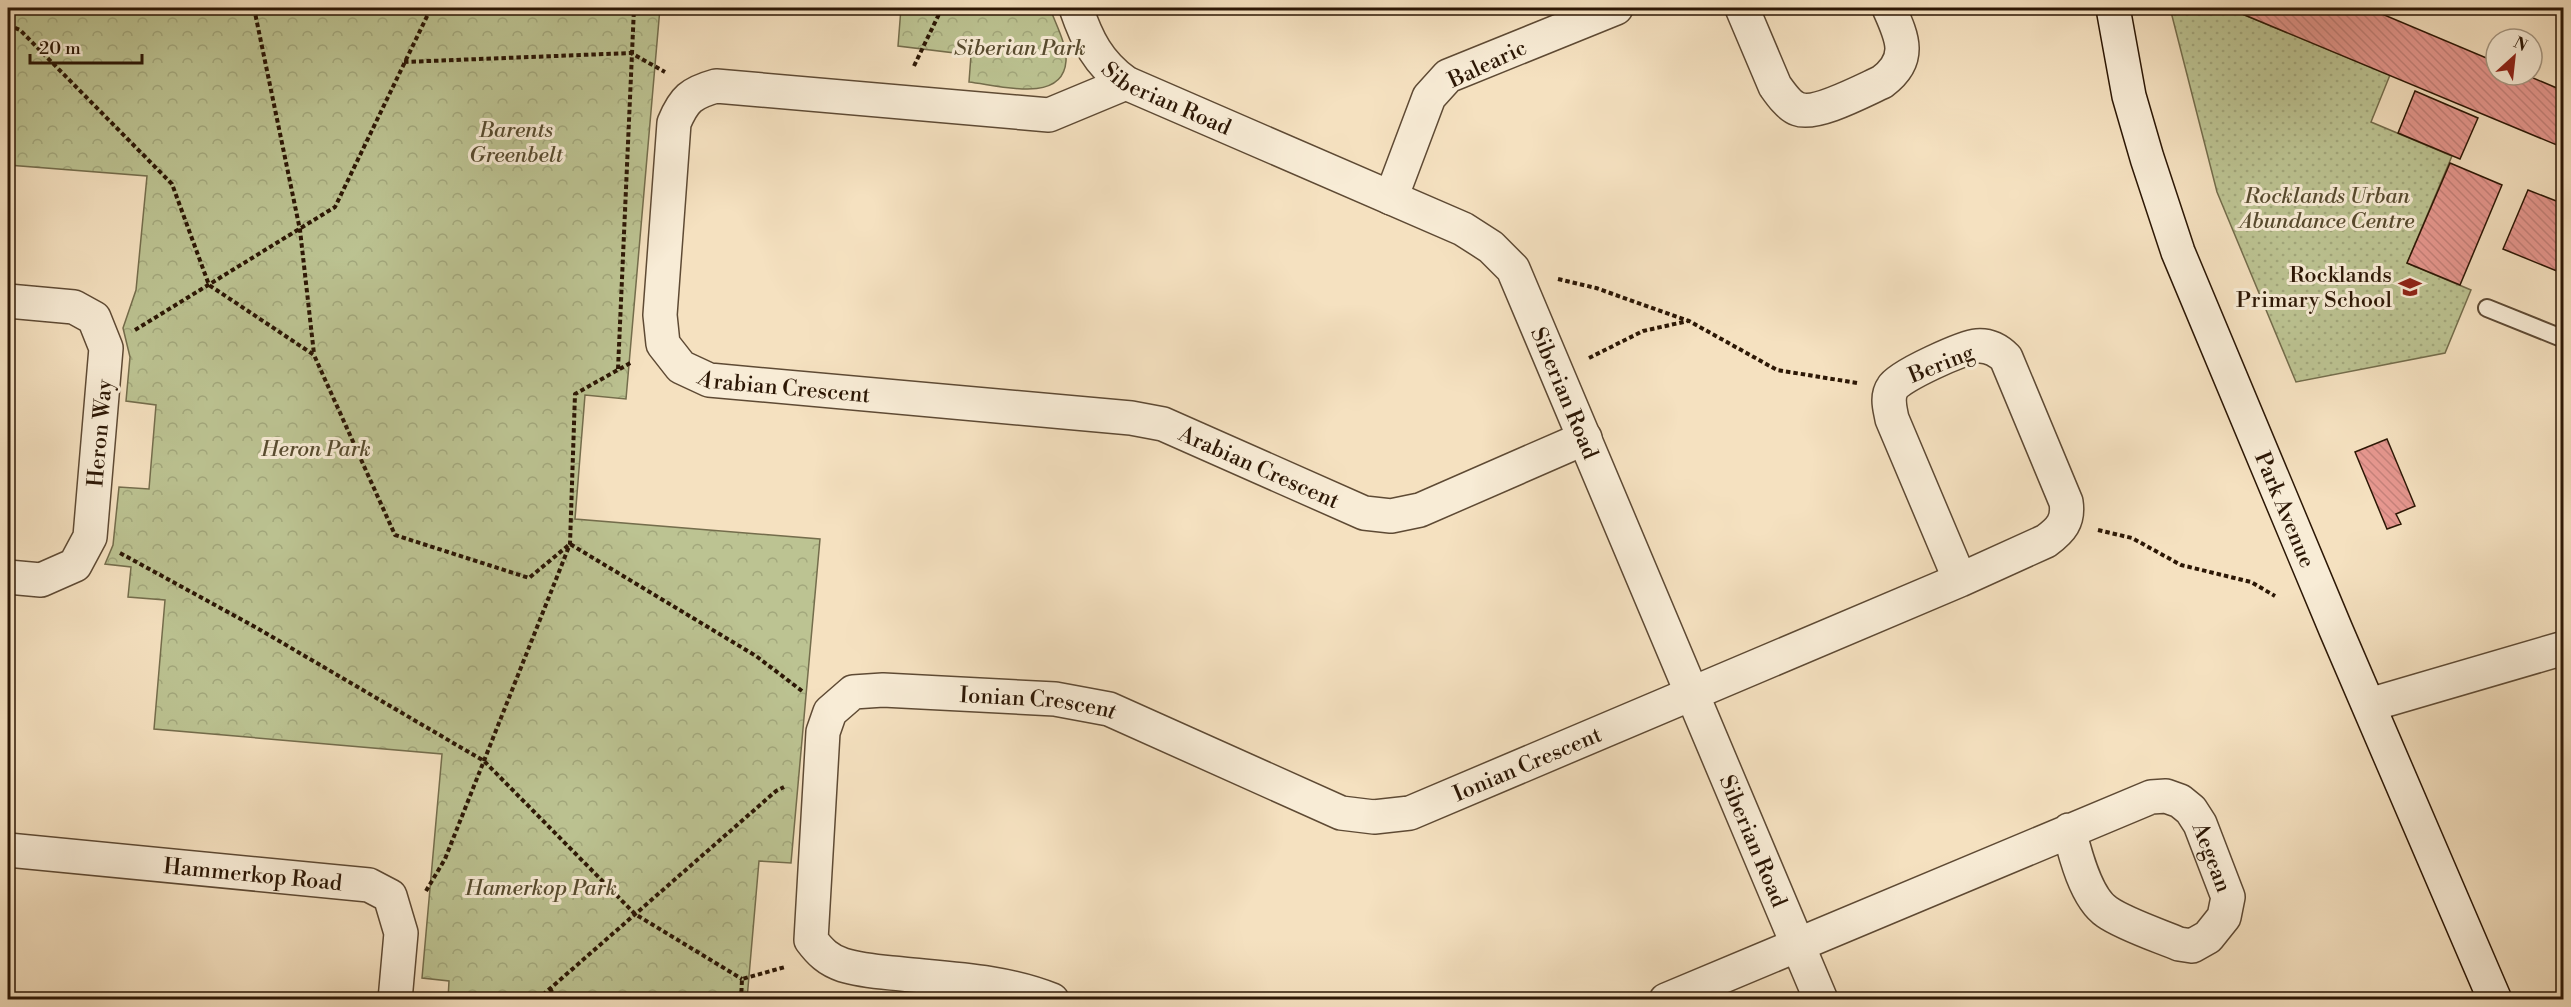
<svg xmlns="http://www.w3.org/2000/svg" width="2571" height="1007" font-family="'Libre Bodoni',serif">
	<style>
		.grass { fill: url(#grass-dots); stroke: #746d4c; stroke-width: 1.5 }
		.park { fill: url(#park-crowns); stroke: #746d4c; stroke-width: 1.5 }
		.building { fill: url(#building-back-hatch); stroke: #2c1705; stroke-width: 1.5 }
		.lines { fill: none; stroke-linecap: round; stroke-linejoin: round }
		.lane-casing { stroke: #5e4a34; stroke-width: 20 }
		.street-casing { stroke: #5e4a34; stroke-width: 36 }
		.secondary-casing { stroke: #2c1705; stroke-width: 36 }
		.path { stroke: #2c1705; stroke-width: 4; stroke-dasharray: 4.5 3; stroke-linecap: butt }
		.lane { stroke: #f8ecd6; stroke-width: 16 }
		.street { stroke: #f8ecd6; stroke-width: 33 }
		.secondary { stroke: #f8ecd6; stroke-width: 33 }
		.labels { text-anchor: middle; stroke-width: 6; stroke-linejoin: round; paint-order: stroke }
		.park-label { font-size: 22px; font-style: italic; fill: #574b2f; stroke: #f8ecd6 }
		.street-label { font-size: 22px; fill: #2c1705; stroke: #f8ecd6 }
		.poi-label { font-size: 22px; fill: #2c1705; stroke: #f8ecd6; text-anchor: end }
	</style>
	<defs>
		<pattern id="grass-dots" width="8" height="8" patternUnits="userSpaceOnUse" patternTransform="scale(1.5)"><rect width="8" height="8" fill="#bcc392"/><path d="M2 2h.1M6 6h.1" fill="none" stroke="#a2a77c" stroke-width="1.8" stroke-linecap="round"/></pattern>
		<pattern id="park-crowns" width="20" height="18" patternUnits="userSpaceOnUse" patternTransform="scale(1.5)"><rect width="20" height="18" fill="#bcc392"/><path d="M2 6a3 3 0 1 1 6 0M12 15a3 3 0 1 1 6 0" fill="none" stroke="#a2a77c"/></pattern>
		<pattern id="building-back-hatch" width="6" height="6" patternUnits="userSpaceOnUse" patternTransform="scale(1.5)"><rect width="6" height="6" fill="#e6978f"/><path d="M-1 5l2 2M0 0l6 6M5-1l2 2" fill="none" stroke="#c5817a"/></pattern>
	</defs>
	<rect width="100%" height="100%" fill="#f5e1c0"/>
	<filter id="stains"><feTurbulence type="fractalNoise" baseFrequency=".00333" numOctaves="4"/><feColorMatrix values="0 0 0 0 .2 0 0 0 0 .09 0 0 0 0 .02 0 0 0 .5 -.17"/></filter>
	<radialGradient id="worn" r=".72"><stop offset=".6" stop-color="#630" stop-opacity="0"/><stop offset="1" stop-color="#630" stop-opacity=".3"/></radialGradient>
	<path class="grass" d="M2170,8H2236L2235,11L2390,75L2371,122L2452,156L2407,263L2471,290L2445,353L2296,382L2217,192Z"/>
	<path class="park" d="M8,8H660L626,399L585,395L575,519L820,539L791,863L759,861L747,999H448L449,981L422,978L442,754L154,729L165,600L128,597L131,567L105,564L113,545L119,487L149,489L156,405L126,401L130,357L123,328L136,290L147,176L8,165Z
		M901,8H1050C1055,23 1067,44 1066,61C1063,105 997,85 969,82L971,55L898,46Z"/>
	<path class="building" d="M2236,8H2371L2370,9L2496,62V75H2526L2564,91V148L2235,11Z
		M2415,91L2478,118L2460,159L2398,133Z
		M2450,163L2502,185L2460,285L2407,263Z
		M2528,190L2564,204V274L2503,249Z
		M2387,439L2415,506L2396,514L2401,524L2387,529L2355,452Z"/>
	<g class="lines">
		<g class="lane-casing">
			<path id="lane" d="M2487,308L2564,339"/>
		</g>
		<g class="street-casing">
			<g id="street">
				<path id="s1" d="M1076,8C1087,40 1098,63 1126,83L1463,229L1491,247L1513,269L1821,1000"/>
				<path d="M1742,8L1775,86C1780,93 1789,106 1798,109C1816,116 1864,90 1882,82C1913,59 1902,37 1889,8"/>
				<path id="s2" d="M1126,83L1049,115L716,86C691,93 684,99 674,123L660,315L663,344L681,367L709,380L1131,418L1163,424L1364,513L1391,516L1420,510L1585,438"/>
				<path d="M1391,198L1429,97L1448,76L1616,8"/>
				<path d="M8,301L74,307L94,318L106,348L90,537L75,565L41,580L8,577"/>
				<path d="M2369,705L2564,648"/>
				<path id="s3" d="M8,850L369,885L390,896L401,933L395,1000"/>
				<path id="s4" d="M1052,1000C1005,981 953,979 902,974C883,972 862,971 843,965C828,960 820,952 811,940L823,732L830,712L853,692L883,690L1055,699L1109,709L1341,813L1374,817L1410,813L1960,580L2046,541C2061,530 2069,521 2066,502L2006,358C1998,350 1989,345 1977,346C1964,347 1899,376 1893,387C1886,397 1890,408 1892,419L1960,580"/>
				<path id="s5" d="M1666,1000L2151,797L2166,796L2180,801L2191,810L2200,824L2228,897L2224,917L2208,937L2192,946L2179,944C2160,936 2124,924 2107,912C2086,898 2075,854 2069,830"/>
			</g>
		</g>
		<g class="secondary-casing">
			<g id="secondary">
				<path id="s6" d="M2113,8L2129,96L2147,158L2178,252L2336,630L2495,1000"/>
			</g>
		</g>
		<path class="path" d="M254,8L300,230L314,354
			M8,25L20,30L172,184L209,285L314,355L395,535L529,578L570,544L756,656L802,691
			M404,62L631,53L665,72
			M914,66L942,8
			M1558,279L1596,288L1689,321L1777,370L1857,383
			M135,330L335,207L431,8
			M1589,358L1643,331L1688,321
			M618,369L634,8
			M2098,530L2132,538L2181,565L2251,582L2275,596
			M120,553L257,628L484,761L635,914L742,979
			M426,891L445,859L570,544L575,394L632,362
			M550,988L556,1000
			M537,1000L776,791L784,787
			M741,1000L742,979L785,967"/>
		<use href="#lane" class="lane"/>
		<use href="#street" class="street"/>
		<use href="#secondary" class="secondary"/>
	</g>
	<defs>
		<g id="school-bare" transform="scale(1.8)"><path d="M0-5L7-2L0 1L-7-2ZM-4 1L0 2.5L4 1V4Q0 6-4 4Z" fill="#8f2418" stroke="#f8ecd6" stroke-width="2.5" paint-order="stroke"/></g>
	</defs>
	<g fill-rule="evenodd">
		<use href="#school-bare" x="2410" y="287"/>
	</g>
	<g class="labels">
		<g class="park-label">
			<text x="1020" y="55">Siberian Park</text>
			<text x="516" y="137">Barents<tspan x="516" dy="25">Greenbelt</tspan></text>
			<text x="2327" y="203">Rocklands Urban<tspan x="2327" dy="25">Abundance Centre</tspan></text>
			<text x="316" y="456">Heron Park</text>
			<text x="541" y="895">Hamerkop Park</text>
		</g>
		<g class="street-label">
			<text transform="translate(1487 63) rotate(-25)" y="8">Balearic</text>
			<text dy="8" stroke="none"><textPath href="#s1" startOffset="135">Siberian Road</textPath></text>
			<text transform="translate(1941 363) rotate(-22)" y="8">Bering</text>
			<text dy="8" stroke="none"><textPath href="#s2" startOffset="834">Arabian Crescent</textPath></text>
			<text dy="8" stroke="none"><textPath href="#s1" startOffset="658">Siberian Road</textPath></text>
			<text transform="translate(99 433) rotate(-85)" y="8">Heron Way</text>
			<text dy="8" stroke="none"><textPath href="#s2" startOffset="1320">Arabian Crescent</textPath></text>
			<text dy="8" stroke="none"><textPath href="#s6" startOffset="532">Park Avenue</textPath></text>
			<text dy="8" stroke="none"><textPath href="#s4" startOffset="700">Ionian Crescent</textPath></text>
			<text dy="8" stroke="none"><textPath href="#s4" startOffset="1222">Ionian Crescent</textPath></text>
			<text dy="8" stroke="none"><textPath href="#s1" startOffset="1144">Siberian Road</textPath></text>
			<text dy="8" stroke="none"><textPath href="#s5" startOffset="622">Aegean</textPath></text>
			<text dy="8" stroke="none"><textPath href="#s3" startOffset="246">Hammerkop Road</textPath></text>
		</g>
		<g class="poi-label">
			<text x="2392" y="282">Rocklands<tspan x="2392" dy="25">Primary School</tspan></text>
		</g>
	</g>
	<rect width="2571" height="1007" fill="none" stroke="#f5e1c0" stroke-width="30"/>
	<rect x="9" y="9" width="2553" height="989" fill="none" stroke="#2c1705" stroke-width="3"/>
	<rect x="15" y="15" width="2541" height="977" fill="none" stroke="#2c1705" stroke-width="1.5"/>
	<g transform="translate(2514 57) rotate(27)"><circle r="28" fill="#f8ecd6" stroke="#a69782" stroke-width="1.5"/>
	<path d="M0-4.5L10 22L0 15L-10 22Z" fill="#8f2418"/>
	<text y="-9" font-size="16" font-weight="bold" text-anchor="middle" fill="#2c1705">N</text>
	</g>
	<path d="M30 54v9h112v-9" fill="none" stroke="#2c1705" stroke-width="3"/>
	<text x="39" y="54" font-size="18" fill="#2c1705" stroke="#f8ecd6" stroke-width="4.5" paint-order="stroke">20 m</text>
	<rect width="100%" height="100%" filter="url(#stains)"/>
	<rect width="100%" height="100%" fill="url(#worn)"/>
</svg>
